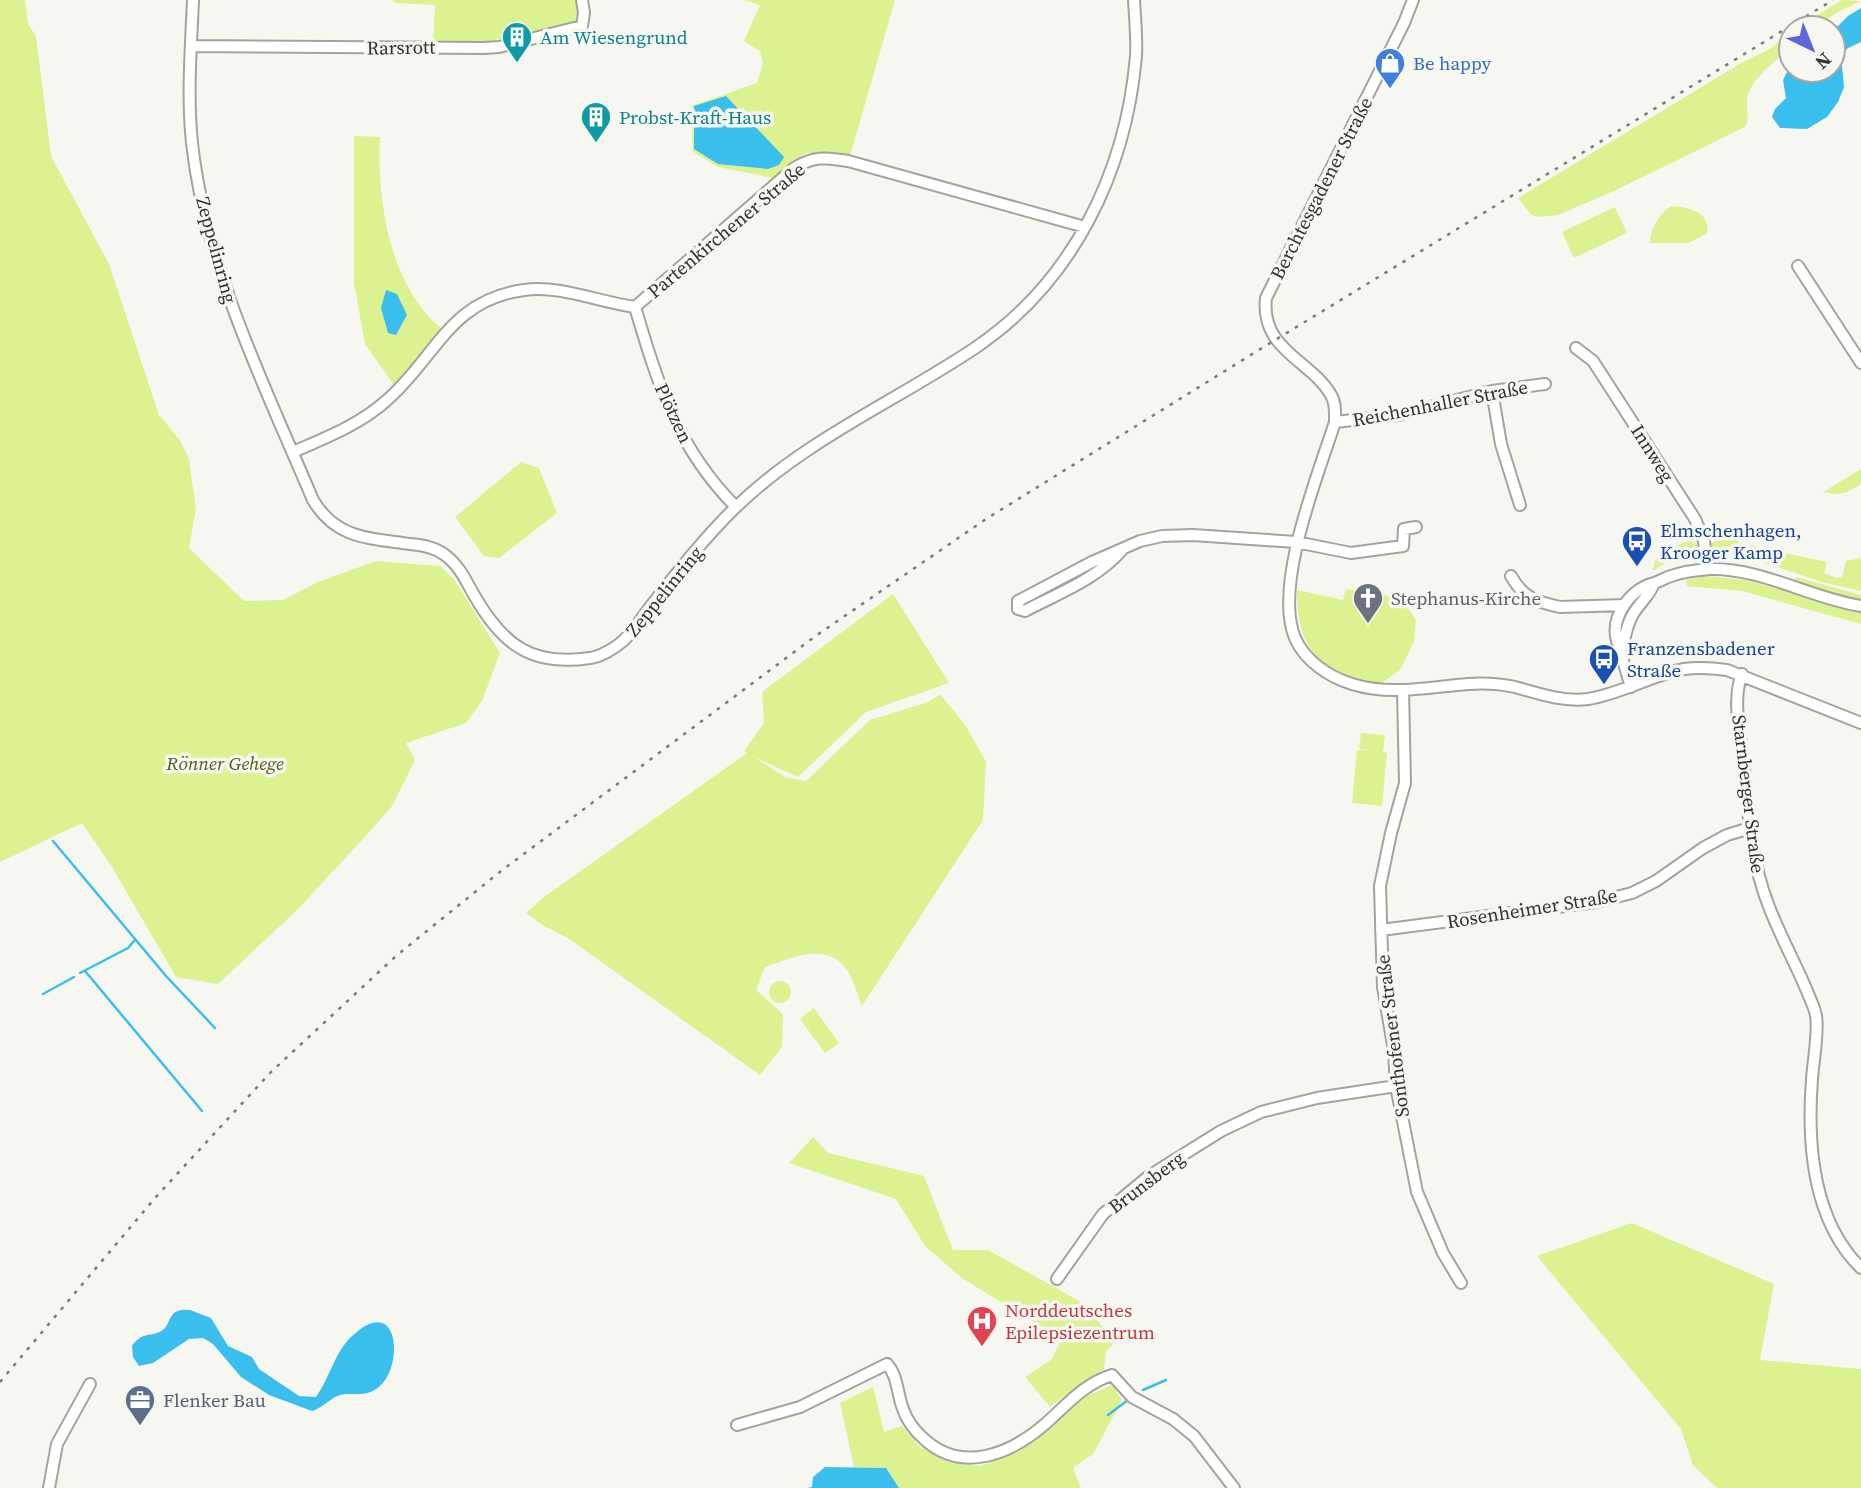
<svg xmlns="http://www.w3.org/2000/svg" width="1861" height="1488" font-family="'Source Serif 4',serif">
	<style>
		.green { fill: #dcf190; fill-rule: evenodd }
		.water { fill: #3abeed }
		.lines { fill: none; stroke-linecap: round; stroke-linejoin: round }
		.stream { stroke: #3abeed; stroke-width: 2.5 }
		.minor-casing { stroke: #a4a49f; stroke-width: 14 }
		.minor { stroke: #fff; stroke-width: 10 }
		.rail { stroke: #7b7b78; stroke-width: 2.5; stroke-dasharray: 3.5 7; stroke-linecap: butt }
		.labels { text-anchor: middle; stroke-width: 7; stroke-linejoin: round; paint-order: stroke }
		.culture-label { font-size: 19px; fill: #0d838f; stroke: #f7f7f2; text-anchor: start }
		.street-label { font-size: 19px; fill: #31312f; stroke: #f7f7f2 }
		.shop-label { font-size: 19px; fill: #366cbe; stroke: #f7f7f2; text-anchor: start }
		.transit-label { font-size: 19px; fill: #164399; stroke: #f7f7f2; text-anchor: start }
		.worship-label { font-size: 19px; fill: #5b616d; stroke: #f7f7f2; text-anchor: start }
		.park-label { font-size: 19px; font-style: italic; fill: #515d15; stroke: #f7f7f2 }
		.health-label { font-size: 19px; fill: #be3a42; stroke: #f7f7f2; text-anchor: start }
		.service-label { font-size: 19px; fill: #4e5e75; stroke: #f7f7f2; text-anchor: start }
	</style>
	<rect width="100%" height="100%" fill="#f7f7f2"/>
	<path class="green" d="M0,0H25L28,24L36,36L51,156L109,264L159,415L180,440L189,459L196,509L189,548L244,601L283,600L318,582L376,561L440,566L454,579L500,653L482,701L466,723L406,743L415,760L393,805L363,839L296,911L218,984L176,977L112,867L82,823L0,862Z
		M393,0H575L580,21L489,41L433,44L435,5L395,3Z
		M743,0H895L850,156L806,153L774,178L718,167L693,152L691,106L757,83L763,64L760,51L744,41L760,5ZM726,96L749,121L768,169L751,165Z
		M1842,0L1861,1L1836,13L1815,28H1796Z
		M1791,32V48C1777,59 1749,81 1747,99C1746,109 1750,118 1745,127L1614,191L1558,215L1540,217L1531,215L1518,198L1743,62L1770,49Z
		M354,136L380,137C377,200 389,286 442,329L408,373L394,385L365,344L354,283Z
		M1671,206C1687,207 1711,211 1707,233L1689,243H1650C1650,229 1659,214 1671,206Z
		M1615,207L1627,233L1574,258L1562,232Z
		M521,462L539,468L557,513L499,558L484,556L455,517Z
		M1861,469V484C1845,494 1842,496 1823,492Z
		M1730,537H1739V543L1827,562L1824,573L1837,578L1842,577L1846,561L1861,558V591L1822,582L1750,558L1712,550L1710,543Z
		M1691,541L1698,545L1697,550L1671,559L1653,571L1655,560L1684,542Z
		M1705,576L1745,580L1861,611V624L1742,591L1687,586L1686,580Z
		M1796,577L1861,595V601L1835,595L1794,582Z
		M1346,589L1401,598L1416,620L1414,641L1401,669L1382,683C1321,674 1297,652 1297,590L1343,600Z
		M893,594L949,683L866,712L798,777L754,757L785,777L806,781L870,720L928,702L940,694L966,726L986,762L983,820L862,1006C857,994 854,980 847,970C827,941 791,958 765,967L756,990L783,1014L782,1047L760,1075L568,938L544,926L526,913L544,897L747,753L744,751L764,723L762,692Z
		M1361,733L1385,735L1383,752L1387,753L1382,806L1352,803L1357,750L1372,751L1359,749Z
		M769 992a11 11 0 1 1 22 0a11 11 0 1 1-22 0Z
		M814,1008L839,1043L825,1053L800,1019Z
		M813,1137L828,1153L924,1176L953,1250H988L1090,1307L1113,1345L1106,1351L1104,1369L1072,1390L1050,1407L1025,1377L1051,1360L1062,1339L963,1279L925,1246L896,1199L789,1163Z
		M1632,1223L1774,1284L1760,1360L1861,1369V1488H1717L1693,1465L1681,1429L1537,1256Z
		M1112,1385L1122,1400L1093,1454L1073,1468L1081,1488H899L886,1468L854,1467L840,1403L873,1387L884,1432L902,1426L919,1446L947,1462L980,1466L1018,1452L1052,1428L1082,1398Z"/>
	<path class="water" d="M1861,8V42L1848,48L1841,56L1844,87L1838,102L1827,117L1807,129L1780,128L1772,117L1775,109L1786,98L1783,80L1790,66L1791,70H1833V31L1848,16Z
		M726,96L784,157L779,165L768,169L718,164L694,149V106Z
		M386,290L397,294L407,315L396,335L388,333L381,308Z
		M190,1310L211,1318L228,1346L252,1357L259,1369L299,1396L316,1397C330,1378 334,1353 352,1336C398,1293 404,1362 381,1385C365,1401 350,1389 335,1397C327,1402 321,1408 312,1411L269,1395L241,1377L213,1344L203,1338L189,1339L153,1363L139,1366L133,1357L132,1346C144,1329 154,1339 165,1328C170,1322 170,1313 178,1311C182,1309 186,1310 190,1310Z
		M825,1467L886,1468L899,1488H807L812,1487L813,1477Z"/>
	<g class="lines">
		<path class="stream" d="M53,841L166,976L215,1028
			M85,971L202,1111
			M80,973L128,948L134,941
			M43,994L74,977
			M1143,1390L1166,1380
			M1108,1415L1128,1400"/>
		<g class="minor-casing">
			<path id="minor" d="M193,0C191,47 187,96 192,143C206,269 264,384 313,500C336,539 369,538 410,544C423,545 435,547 445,555C459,565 466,581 474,595C502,644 531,667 590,658C600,657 615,648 623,641C635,630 644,614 654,602C680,569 706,536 736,507C805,440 896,401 975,348C1073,282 1126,172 1136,56C1137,38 1135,18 1134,0
				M1413,0L1404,23L1266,298C1260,350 1311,360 1331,395C1336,403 1335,413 1335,422C1318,475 1273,586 1295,638C1305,661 1329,677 1352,684C1390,696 1429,687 1468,684C1482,683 1501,684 1515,687C1540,694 1562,702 1588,699C1621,694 1651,675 1684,669C1699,667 1713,668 1727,670L1861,723
				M191,46L484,48L499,47L582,26L584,13L582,0
				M1798,266L1861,363
				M635,307C658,384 677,448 736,507
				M1576,348L1593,361L1695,519L1704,541L1707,569
				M1492,391L1501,444L1520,505
				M1335,422L1399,415L1492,391L1545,384
				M293,452C325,438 359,425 386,401C436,358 449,300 524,290C561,285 598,302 635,307L793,169C812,156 826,157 848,161L1085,227
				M1122,550C1097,579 1059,593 1025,611L1018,609V601L1092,562L1140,541L1162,536L1193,535L1296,542L1351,553L1403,546L1404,529L1416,527
				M1511,576C1523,598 1537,602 1560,607L1624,605
				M1622,649C1625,638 1626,627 1632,616C1638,604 1650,596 1654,583
				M1742,674C1732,699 1740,732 1743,758C1748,807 1750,858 1768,904C1779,934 1795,962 1807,991C1810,999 1815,1008 1816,1016C1819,1030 1813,1063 1812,1079C1807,1144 1812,1220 1861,1268
				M1631,687C1626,671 1622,656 1617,641C1610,616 1631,589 1654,583C1658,582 1663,579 1668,577C1681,572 1696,570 1710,569C1762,568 1810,598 1861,606
				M1403,690L1405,783L1391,833L1380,886L1383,987L1394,1051L1396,1086L1417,1192L1443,1253L1461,1283
				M1381,930L1596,902L1632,893L1656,881L1703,848L1727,835L1750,828
				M1057,1279L1103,1214L1149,1176L1221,1131L1261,1112L1317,1098L1396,1086
				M737,1425L800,1407L887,1364C898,1376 897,1394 903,1409C907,1421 915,1431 924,1439C962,1474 1010,1454 1044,1425C1066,1406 1083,1384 1112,1375L1132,1397L1173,1419L1194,1436L1234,1488
				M49,1488L57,1444L90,1384"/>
		</g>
		<use href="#minor" class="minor"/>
		<path class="rail" d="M0,1382L155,1198L271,1072L396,956L501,871L817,635L986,519L1262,348L1833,0"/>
	</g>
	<defs>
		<g id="building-pin" transform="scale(1.575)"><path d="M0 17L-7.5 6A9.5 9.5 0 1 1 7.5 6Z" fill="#0f9aa8" stroke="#f7f7f2"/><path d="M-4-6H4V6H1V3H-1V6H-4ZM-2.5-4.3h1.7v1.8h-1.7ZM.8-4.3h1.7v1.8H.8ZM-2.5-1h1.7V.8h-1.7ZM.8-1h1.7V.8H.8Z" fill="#fff"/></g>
		<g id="shop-pin" transform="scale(1.575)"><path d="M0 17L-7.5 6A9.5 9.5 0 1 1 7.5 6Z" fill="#3f7fe0" stroke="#f7f7f2"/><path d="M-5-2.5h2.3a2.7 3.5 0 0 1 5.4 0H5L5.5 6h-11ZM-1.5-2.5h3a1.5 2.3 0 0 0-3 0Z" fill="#fff"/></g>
		<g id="bus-pin" transform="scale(1.575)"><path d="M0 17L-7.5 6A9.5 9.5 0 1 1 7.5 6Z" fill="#1a4fb4" stroke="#f7f7f2"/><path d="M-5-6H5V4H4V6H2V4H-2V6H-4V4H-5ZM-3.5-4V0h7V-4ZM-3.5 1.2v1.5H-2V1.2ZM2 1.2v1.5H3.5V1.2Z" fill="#fff"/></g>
		<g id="church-pin" transform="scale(1.575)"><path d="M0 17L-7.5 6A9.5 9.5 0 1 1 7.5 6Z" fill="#6b7280" stroke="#f7f7f2"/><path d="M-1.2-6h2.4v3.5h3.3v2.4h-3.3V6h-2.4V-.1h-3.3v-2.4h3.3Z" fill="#fff"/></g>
		<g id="hospital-pin" transform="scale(1.575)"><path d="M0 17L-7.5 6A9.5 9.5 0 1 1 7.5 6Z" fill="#e0444e" stroke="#f7f7f2"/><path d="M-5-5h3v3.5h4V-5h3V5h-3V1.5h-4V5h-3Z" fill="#fff"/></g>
		<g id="office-pin" transform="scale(1.575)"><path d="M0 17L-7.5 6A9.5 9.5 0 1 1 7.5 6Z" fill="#5c6f8a" stroke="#f7f7f2"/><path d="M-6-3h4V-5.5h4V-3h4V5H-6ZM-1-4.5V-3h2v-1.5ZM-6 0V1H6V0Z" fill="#fff"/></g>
	</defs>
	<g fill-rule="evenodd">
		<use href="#building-pin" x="517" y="37"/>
		<use href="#shop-pin" x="1390" y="63"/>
		<use href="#building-pin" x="596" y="117"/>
		<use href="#bus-pin" x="1637" y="541"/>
		<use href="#church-pin" x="1368" y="598"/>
		<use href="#bus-pin" x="1604" y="659"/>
		<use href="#hospital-pin" x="982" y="1321"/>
		<use href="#office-pin" x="140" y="1400"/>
	</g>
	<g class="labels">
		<g class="culture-label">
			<text x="540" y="44">Am Wiesengrund</text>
			<text x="619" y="124">Probst-Kraft-Haus</text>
		</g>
		<g class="street-label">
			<text transform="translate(401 47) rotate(-1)" y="7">Rarsrott</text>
			<text transform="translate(1321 188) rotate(-63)" y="7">Berchtesgadener Straße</text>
			<text transform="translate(726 230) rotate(-40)" y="7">Partenkirchener Straße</text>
			<text transform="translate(217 250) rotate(75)" y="7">Zeppelinring</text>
			<text transform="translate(1440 403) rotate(-11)" y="7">Reichenhaller Straße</text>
			<text transform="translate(674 413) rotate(65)" y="7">Plötzen</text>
			<text transform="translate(1653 453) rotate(58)" y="7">Innweg</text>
			<text transform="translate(664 591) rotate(-51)" y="7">Zeppelinring</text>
			<text transform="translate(1749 794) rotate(83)" y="7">Starnberger Straße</text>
			<text transform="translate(1532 908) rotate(-9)" y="7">Rosenheimer Straße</text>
			<text transform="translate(1392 1036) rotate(-97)" y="7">Sonthofener Straße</text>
			<text transform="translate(1146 1182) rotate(-37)" y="7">Brunsberg</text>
		</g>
		<g class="shop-label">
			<text x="1413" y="70">Be happy</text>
		</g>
		<g class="transit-label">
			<text x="1660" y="537">Elmschenhagen,<tspan x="1660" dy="22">Krooger Kamp</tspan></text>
			<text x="1627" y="655">Franzensbadener<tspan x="1627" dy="22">Straße</tspan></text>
		</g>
		<g class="worship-label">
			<text x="1391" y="605">Stephanus-Kirche</text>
		</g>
		<g class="park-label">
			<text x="225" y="770">Rönner Gehege</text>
		</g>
		<g class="health-label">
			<text x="1005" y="1317">Norddeutsches<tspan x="1005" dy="22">Epilepsiezentrum</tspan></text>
		</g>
		<g class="service-label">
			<text x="163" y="1407">Flenker Bau</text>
		</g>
	</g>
	<g transform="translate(1812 49) rotate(137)"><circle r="33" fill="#f7f7f2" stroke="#a8a8a4" stroke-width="2"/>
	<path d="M0-5L12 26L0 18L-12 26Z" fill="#5e65dd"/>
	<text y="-10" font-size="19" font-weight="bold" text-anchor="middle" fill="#31312f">N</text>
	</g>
</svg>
